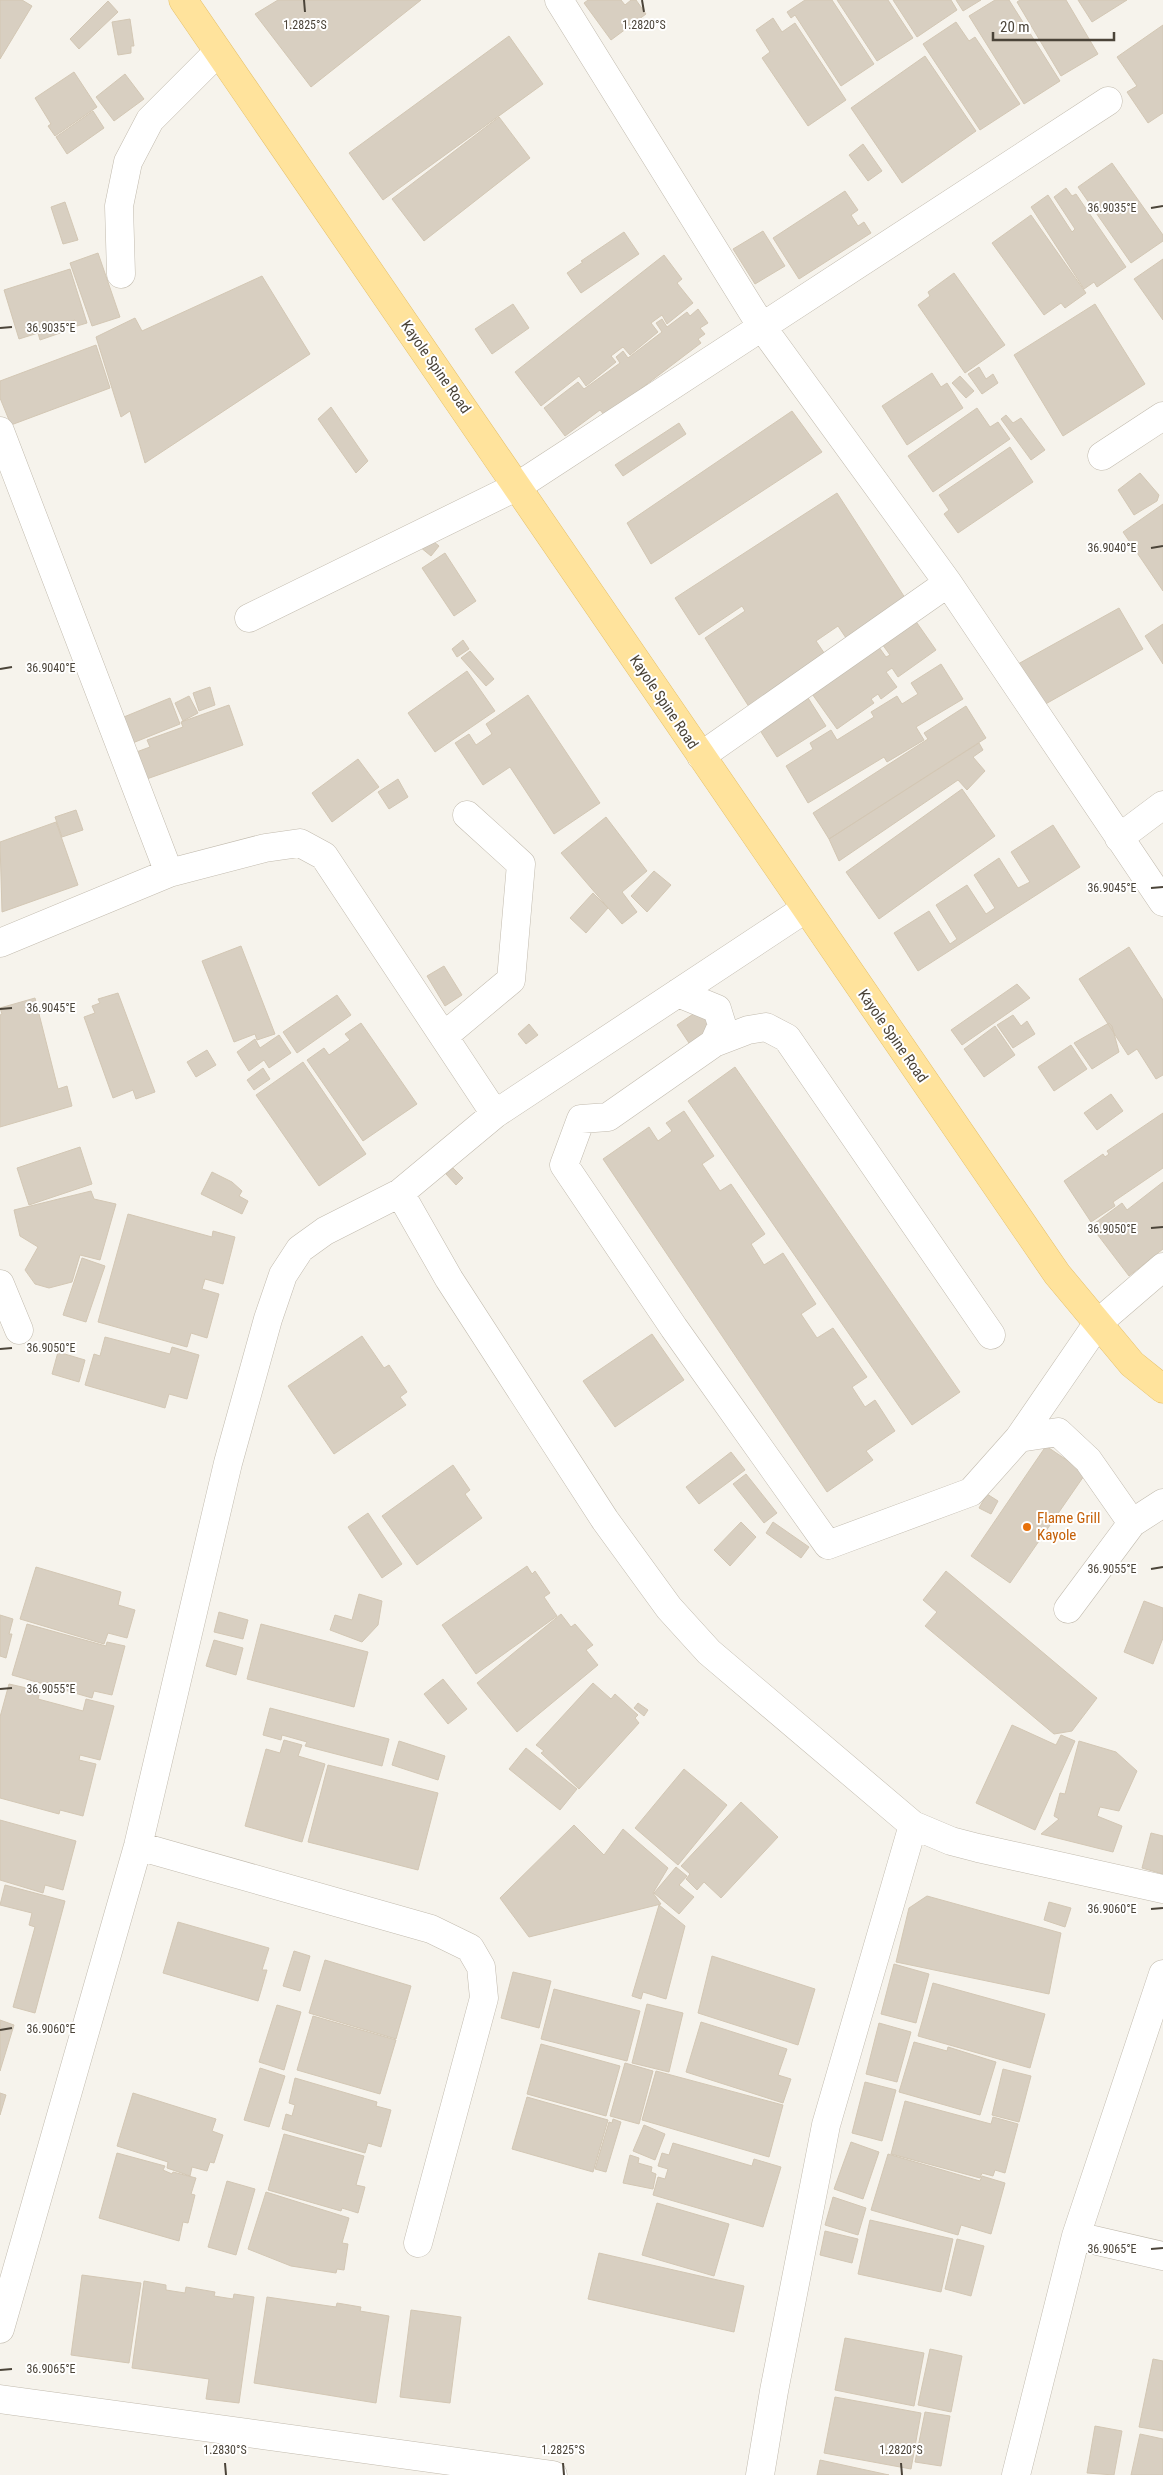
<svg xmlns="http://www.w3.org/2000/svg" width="1163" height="2475" font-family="'Roboto Condensed',sans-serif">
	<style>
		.building { fill: #d8cfc1; stroke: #d3c7b4 }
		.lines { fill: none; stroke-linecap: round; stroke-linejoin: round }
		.minor-casing { stroke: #c2bbae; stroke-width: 29 }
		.major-casing { stroke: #e6c16a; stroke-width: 29 }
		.minor { stroke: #fff; stroke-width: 28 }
		.major { stroke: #ffe39c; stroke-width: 28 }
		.ticks { fill: none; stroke: #4b4439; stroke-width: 2 }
		.food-dot { fill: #e8710a; stroke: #fff; stroke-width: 2 }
		.labels { text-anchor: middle; stroke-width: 4; stroke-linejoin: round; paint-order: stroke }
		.street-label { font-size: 15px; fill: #4b4439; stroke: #fff }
		.food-label { font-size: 15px; fill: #c56008; stroke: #fff; text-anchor: start }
		.ticks-label { font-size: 12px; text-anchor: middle; fill: #4b4439; stroke: #fff; stroke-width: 4; stroke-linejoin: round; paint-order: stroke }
	</style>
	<rect width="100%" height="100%" fill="#f6f3ec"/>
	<path class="building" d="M0,0H22L32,6L0,59Z
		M278,0H421L311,87L255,14Z
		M588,0H621L625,5L631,0H636L646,14L611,40L584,3Z
		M805,0H832L874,64L841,86L795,15L791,18L787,12Z
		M837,0H888L913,38L877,61Z
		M893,0H951L957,10L917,37Z
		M956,0H981L963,11Z
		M995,0H1009L1060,81L1024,104L969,16Z
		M1020,0H1066L1098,54L1061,76L1017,2Z
		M1078,0H1127L1092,22Z
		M108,1L118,12L79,49L70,39Z
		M773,18L782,32L795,23L846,100L808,126L762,58L770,52L756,30Z
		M130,19L134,46H131V53L118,55L112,22Z
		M956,22L969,41L975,37L1020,104L980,130L923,44Z
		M1163,25V113L1148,123L1127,92L1137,86L1117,57Z
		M509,36L543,84L383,200L349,153Z
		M925,56L976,131L902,183L851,108Z
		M74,72L97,107L55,136L48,126L51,124L35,98Z
		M125,74L144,99L114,121L96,97Z
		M93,111L104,128L67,154L56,137Z
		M499,117L530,158L424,241L392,199Z
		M863,144L882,171L868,181L849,155Z
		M1112,163L1163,235V241L1131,263L1078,187Z
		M1066,188L1072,196L1076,194L1126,267L1097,287L1094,282L1084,289L1031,207L1048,195L1072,232L1075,229L1054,197Z
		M845,191L858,210L851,215L858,226L864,222L871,233L799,279L773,238Z
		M65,202L78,240L63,244L51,207Z
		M1031,215L1086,293L1065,308L1061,303L1044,315L992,243Z
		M763,231L785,266L755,284L733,249Z
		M624,232L639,254L581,293L567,273L583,262L581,261Z
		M98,253L120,317L92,326L70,263Z
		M664,255L682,279L677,283L693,303L667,324L662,315L651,323L658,332L630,355L623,347L611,356L616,362L586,386L579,376L541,406L515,372Z
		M1163,259V320L1134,279Z
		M70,269L87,323L77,326L75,320L64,324L66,331L40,340L38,333L19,339L4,290Z
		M954,273L1005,345L965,373L918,305L930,296L928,292Z
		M262,276L310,354L145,463L130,411L121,417L96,337L135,318L142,331Z
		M513,304L529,328L492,354L475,329Z
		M1095,304L1145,384L1063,436L1014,355Z
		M698,309L708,323L700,328L705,334L698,339L701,343L605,416L600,410L565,436L544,408L578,382L584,389L620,363L616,357L623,351L628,358L662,332L656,323L662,319L667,327L687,312L690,316Z
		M96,345L110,388L11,425L0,398V381Z
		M979,367L986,379L993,374L998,383L982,394L968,374Z
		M932,373L941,387L947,383L963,408L907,445L882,406Z
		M960,376L974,391L966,398L952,383Z
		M331,407L368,461L356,473L318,419Z
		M977,408L990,427L998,422L1010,439L933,492L908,456Z
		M792,411L822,452L651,564L627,523Z
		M1006,415L1013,423L1021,418L1045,450L1031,460L1001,419Z
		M679,423L686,434L623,476L615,465Z
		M1010,447L1033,482L958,533L944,514L949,510L939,495Z
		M1140,473L1159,495L1157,501L1134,515L1118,490Z
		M837,493L909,604L850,644L838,626L816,641L831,663L753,713L705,638L745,611L742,606L699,635L675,598Z
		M1163,504V591L1123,532Z
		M428,537L439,546L431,556L420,547Z
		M445,553L476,601L454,616L422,568Z
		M1119,608L1143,649L1042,706L1018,664Z
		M910,613L936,650L898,677L892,668L886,672L897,687L881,699L878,694L871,699L874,703L837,729L810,691L876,643L886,657L890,655L877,637Z
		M1163,624V664L1145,636Z
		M463,640L469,649L457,657L452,649Z
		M470,651L494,679L486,686L461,658Z
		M941,664L963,699L916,727L924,740L887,762L884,757L808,803L786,766L813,749L810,743L831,730L837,740L874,717L871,712L897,696L902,704L918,694L911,683Z
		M467,671L495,711L435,752L408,713Z
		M210,687L215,705L199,711L193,693Z
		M803,690L826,726L777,757L754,721Z
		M528,695L600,803L554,834L510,767L483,785L455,743L469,734L476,745L492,734L486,724Z
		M189,696L198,713L183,721L175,703Z
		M170,698L180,724L130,744L119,719Z
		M229,705L243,745L141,781L131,754L150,747L147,740L183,727L181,722Z
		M966,706L986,738L829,839L813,813L928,739L924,733Z
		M979,743L983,750L973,757L985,771L967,790L958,780L839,861L829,839Z
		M358,759L379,787L332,822L312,793Z
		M398,779L408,797L389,809L378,792Z
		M962,789L995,836L879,919L846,872Z
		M76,810L83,830L62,837L55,817Z
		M606,817L647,871L622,892L637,912L622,924L561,853Z
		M56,822L78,885L2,912L0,842Z
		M1053,825L1080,867L918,971L894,933L929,911L950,944L957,939L936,905L967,885L986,914L995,908L974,875L999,858L1018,888L1030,882L1011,852Z
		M654,871L671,885L647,912L631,896Z
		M593,893L608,908L586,933L570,918Z
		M241,946L275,1034L257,1040L255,1034L234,1042L202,961Z
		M1129,947L1163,1000V1075L1156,1079L1137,1049L1128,1055L1079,979Z
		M444,966L462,995L445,1006L427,976Z
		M1017,984L1030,998L962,1045L951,1030Z
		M118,993L155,1092L136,1099L133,1090L113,1098L84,1017L95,1013L92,1006L100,1003L98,999Z
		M337,995L351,1015L297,1053L283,1032Z
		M35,998L58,1089L67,1086L72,1106L0,1127V1015L2,1014L0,1008Z
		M702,1008L716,1029L691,1046L677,1025Z
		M1013,1015L1021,1026L1027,1021L1035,1034L1013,1048L997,1025Z
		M361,1023L417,1104L363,1141L307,1060L324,1048L329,1055L350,1040L345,1034Z
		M1109,1023L1112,1026L1119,1052L1092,1069L1074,1043Z
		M529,1024L538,1035L526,1044L518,1034Z
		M995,1026L1015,1055L984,1077L964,1049Z
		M279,1035L291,1053L269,1068L264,1060L249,1071L237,1052L255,1039L260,1048Z
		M1071,1045L1087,1069L1054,1091L1038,1067Z
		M207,1050L216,1065L196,1077L187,1062Z
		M303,1062L366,1154L319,1186L256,1095Z
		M735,1067L960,1392L912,1425L688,1101Z
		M263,1068L270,1079L254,1090L247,1080Z
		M1111,1094L1123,1111L1097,1130L1084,1113Z
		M684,1111L714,1156L702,1164L720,1191L731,1184L765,1234L751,1244L764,1265L783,1253L816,1304L801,1314L817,1338L833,1328L867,1377L852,1387L865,1407L875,1400L895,1431L866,1451L873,1460L827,1492L603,1159L649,1127L658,1141L672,1131L666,1123Z
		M1163,1113V1168L1113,1202L1115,1206L1091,1222L1064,1181L1103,1154L1105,1157L1109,1154L1107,1151Z
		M80,1147L92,1184L29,1205L17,1168Z
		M453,1168L463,1178L456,1185L446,1174Z
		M212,1172L232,1182L242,1191L239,1196L248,1201L242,1214L201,1194Z
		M1163,1182V1249L1129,1276L1091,1226L1122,1203L1127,1210Z
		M91,1191L94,1199L116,1204L100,1260L80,1255L72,1282L49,1288L35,1284L25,1270L38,1247L20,1236L14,1210Z
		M128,1214L212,1237L213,1231L235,1237L223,1284L205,1279L202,1289L219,1294L207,1338L191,1333L187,1347L98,1322Z
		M82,1258L105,1266L86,1322L63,1315Z
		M652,1334L684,1380L615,1427L583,1381Z
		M362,1336L384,1368L389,1365L407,1392L400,1397L406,1405L334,1454L288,1386Z
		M105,1337L170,1354L172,1347L199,1355L187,1399L169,1394L165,1408L85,1385L94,1354L100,1356Z
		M58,1352L85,1360L79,1382L52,1374Z
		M1046,1446L1086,1473L1010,1583L971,1556Z
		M731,1452L745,1470L699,1504L686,1487Z
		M453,1465L470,1490L465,1494L482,1518L417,1565L382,1516Z
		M746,1474L777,1513L764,1523L733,1484Z
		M987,1494L998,1501L991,1514L979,1508Z
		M368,1513L402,1564L382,1578L348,1527Z
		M741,1522L756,1537L730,1566L714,1550Z
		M773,1522L809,1547L801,1558L766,1533Z
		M527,1566L532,1574L535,1571L550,1593L544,1597L557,1616L476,1674L442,1625Z
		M36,1567L121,1592L118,1605L135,1610L127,1638L108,1633L104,1644L20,1619Z
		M946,1571L1097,1698L1072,1731L1054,1734L925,1626L937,1612L923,1600Z
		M359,1594L382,1601L378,1625L362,1642L330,1630L335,1615L352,1620Z
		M1144,1601L1163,1608V1638L1153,1664L1124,1652Z
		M219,1612L248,1620L243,1639L214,1632Z
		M561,1614L571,1627L575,1624L593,1645L586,1650L598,1665L517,1732L477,1683Z
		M0,1615L13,1619L9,1634H12L6,1658L0,1656Z
		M27,1624L106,1646L107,1642L125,1646L112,1695L94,1691L92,1698L12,1675Z
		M261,1624L368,1652L354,1707L247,1679Z
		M214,1640L243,1648L236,1675L206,1666Z
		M443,1679L467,1709L448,1724L424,1694Z
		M593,1683L611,1699L615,1694L638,1715L635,1718L639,1723L579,1789L541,1753L544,1751L536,1745Z
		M9,1684L40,1691L38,1699L83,1711L86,1699L114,1706L100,1760L80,1755L79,1760L96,1764L83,1816L60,1810L59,1814L0,1798V1717Z
		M638,1703L648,1710L644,1716L634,1708Z
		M270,1708L389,1739L382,1766L305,1746L307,1742L282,1735L281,1740L263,1735Z
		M1012,1725L1056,1745L1061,1735L1075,1741L1035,1830L976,1803Z
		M284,1740L302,1745L298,1756L325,1764L302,1842L245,1826L266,1749L280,1753Z
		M399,1741L445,1756L438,1780L392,1765Z
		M1079,1741L1116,1752L1137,1771L1119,1811L1100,1807L1097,1816L1122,1826L1113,1852L1041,1834L1059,1819L1054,1816L1060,1793L1065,1794Z
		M526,1748L577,1789L560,1810L509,1769Z
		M328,1765L438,1793L418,1870L308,1842Z
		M684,1769L727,1805L678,1865L635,1828Z
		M741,1802L778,1837L721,1898L704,1882L697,1890L686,1879L690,1874L681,1866Z
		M0,1820L76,1841L63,1890L45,1885L43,1893L0,1880Z
		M574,1825L604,1855L623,1829L668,1868L653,1893L661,1904L529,1937L500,1898Z
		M1151,1833L1163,1836V1874L1142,1868Z
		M676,1867L687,1876L679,1885L694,1897L679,1914L654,1893Z
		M5,1885L65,1901L35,2013L13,2007L35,1927L29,1925L32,1913L0,1905Z
		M927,1896L1061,1933L1049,1994L896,1962L909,1908Z
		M1049,1902L1071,1908L1065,1927L1044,1920Z
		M659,1905L685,1926L666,1999L643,1992L641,1999L632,1996Z
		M178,1922L269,1948L262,1970H267L258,2001L163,1973Z
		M294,1951L310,1956L300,1991L283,1986Z
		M712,1956L815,1989L798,2045L698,2013Z
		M325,1960L411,1986L396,2039L309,2013Z
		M894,1964L929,1974L916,2023L881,2014Z
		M513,1972L551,1981L539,2028L501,2018Z
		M933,1983L1045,2014L1030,2068L918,2036Z
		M554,1989L640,2011L627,2061L541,2039Z
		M647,2004L683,2013L669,2072L632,2063Z
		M277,2005L301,2012L284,2070L259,2062Z
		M313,2016L396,2040L380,2094L297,2070Z
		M0,2020L14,2025L0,2071Z
		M701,2022L787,2049L778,2075L791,2079L783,2103L686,2072Z
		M879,2023L911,2032L897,2082L866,2074Z
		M914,2042L947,2051L948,2047L996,2062L980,2115L899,2092Z
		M541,2044L620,2066L606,2116L527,2094Z
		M625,2063L653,2071L639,2124L610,2116Z
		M260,2068L285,2076L269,2127L244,2120Z
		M1003,2069L1031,2076L1019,2122L992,2115Z
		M656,2071L783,2105L769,2157L642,2120Z
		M295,2078L377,2102L376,2106L391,2110L381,2147L368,2143L365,2153L282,2129L286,2114L292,2116L295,2105L289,2103Z
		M865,2082L896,2090L882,2141L852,2133Z
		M0,2093L6,2095L0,2115Z
		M133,2093L216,2119L212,2131L223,2135L214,2163L210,2162L207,2171L192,2167L190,2176L167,2168L168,2162L117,2146Z
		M527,2097L608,2120L593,2172L512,2149Z
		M905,2101L991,2124L993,2117L1018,2124L1005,2173L995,2170L993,2176L982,2173L980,2178L891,2154Z
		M613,2119L621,2122L606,2172L595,2169L609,2122L612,2123Z
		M644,2125L665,2134L655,2160L633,2151Z
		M284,2134L364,2156L356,2185L365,2187L358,2213L342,2208L341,2211L268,2190Z
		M851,2142L879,2152L863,2199L834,2189Z
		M673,2143L752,2166L754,2159L781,2167L763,2227L653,2195L658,2177L665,2179L668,2169L658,2166L662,2153L669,2155Z
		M117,2153L165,2166L163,2170L172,2174L173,2172L196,2178L191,2194L195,2195L188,2223L183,2222L179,2241L99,2218Z
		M888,2154L980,2181L982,2176L1005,2183L991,2234L961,2225L958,2235L871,2210Z
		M630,2155L639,2158L638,2163L652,2167L651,2172L656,2174L653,2189L623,2183Z
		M227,2181L255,2189L236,2255L208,2247Z
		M266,2192L349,2218L342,2243L348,2244L344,2270L337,2269L336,2273L291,2266L248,2249Z
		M833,2197L866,2208L858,2235L825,2225Z
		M657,2203L729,2224L714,2276L642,2255Z
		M870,2220L953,2239L941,2292L858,2274Z
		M825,2231L858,2239L852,2263L820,2255Z
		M957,2239L984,2246L971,2296L945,2289Z
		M599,2253L744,2286L734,2332L588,2299Z
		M82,2275L141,2283L129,2363L71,2355Z
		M144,2281L166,2285V2290L185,2293L186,2287L215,2292L214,2296L233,2299L234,2294L254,2297L239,2403L206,2399L209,2379L132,2368Z
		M267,2297L336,2307L337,2303L361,2307L360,2311L389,2316L376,2403L254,2383Z
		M411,2310L461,2317L450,2403L400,2397Z
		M845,2338L924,2353L914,2406L835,2390Z
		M930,2349L962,2356L951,2412L918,2405Z
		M1153,2359L1163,2361V2431L1139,2427Z
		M835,2397L921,2413L911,2469L824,2453Z
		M925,2412L950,2416L941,2466L915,2462Z
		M1095,2426L1122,2431L1114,2475L1087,2473Z
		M1140,2434L1163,2439V2475H1131Z
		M820,2460L889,2475H817Z"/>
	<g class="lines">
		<g class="minor-casing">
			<path id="minor" d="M559,0L762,327L948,583L1163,902
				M121,274L119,206L128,162L150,120L218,52
				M0,431L169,873
				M1102,456L1163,416
				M249,618L518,486L1108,101
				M701,756L948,583
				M1119,838L1163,805
				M0,943L169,873L265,848L300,843L324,856L495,1114
				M678,993L717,1009L722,1025L714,1043L748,1030L766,1027L787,1038L991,1335
				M444,1036L511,980L521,864L467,815
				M714,1043L608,1117L581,1119L564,1165L674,1328L828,1545L971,1492L1019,1438L1098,1323L1163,1267
				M400,1193L449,1279L605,1520L669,1608L709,1652L913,1825L951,1841L978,1848L1163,1889
				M0,1284L19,1330
				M1019,1438L1058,1432L1088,1460L1132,1523L1163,1503
				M1068,1609L1132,1523
				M138,1846L431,1929L470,1948L481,1967L484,1998L418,2243
				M1076,2236L1163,2256
				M0,2329L138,1846L228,1463L268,1319L283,1275L300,1249L325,1231L400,1193L495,1114L805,909
				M0,2399L553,2475
				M760,2475L774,2391L826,2125L913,1825
				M1016,2475L1076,2236L1163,1974"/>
		</g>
		<g class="major-casing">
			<path id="major" d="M183,0L1057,1274L1132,1364L1163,1389"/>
		</g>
		<use href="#minor" class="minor"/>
		<use href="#major" class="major"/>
	</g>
	<path class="ticks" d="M304,0L305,12M642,0L644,12M1151,208L1163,206M0,328L12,327M1151,548L1163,546M0,669L12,667M1151,888L1163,887M0,1009L12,1008M1151,1228L1163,1227M0,1349L12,1348M1151,1569L1163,1567M0,1689L12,1688M1151,1909L1163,1908M0,2030L12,2028M1151,2249L1163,2248M0,2370L12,2369M225,2463L226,2475M563,2463L564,2475M901,2463L902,2475"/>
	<circle class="food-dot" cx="1027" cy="1527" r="5"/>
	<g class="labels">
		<g class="street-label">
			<text transform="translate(436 367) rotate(55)" y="5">Kayole Spine Road</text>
			<text transform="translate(664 702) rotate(56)" y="5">Kayole Spine Road</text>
			<text transform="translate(893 1036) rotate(55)" y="5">Kayole Spine Road</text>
		</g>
		<g class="food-label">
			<text x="1037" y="1523">Flame Grill<tspan x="1037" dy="17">Kayole</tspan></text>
		</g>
	</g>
	<g class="ticks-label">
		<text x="305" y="29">1.2825°S</text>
		<text x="644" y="29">1.2820°S</text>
		<text x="1112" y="212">36.9035°E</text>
		<text x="51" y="332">36.9035°E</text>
		<text x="1112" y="552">36.9040°E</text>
		<text x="51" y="672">36.9040°E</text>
		<text x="1112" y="892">36.9045°E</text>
		<text x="51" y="1012">36.9045°E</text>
		<text x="1112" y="1233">36.9050°E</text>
		<text x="51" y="1352">36.9050°E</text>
		<text x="1112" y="1573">36.9055°E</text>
		<text x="51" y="1693">36.9055°E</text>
		<text x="1112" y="1913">36.9060°E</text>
		<text x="51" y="2033">36.9060°E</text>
		<text x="1112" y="2253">36.9065°E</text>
		<text x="51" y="2373">36.9065°E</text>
		<text x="225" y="2454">1.2830°S</text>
		<text x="563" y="2454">1.2825°S</text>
		<text x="901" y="2454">1.2820°S</text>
	</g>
	<path d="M993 32v8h121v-8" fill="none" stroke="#4b4439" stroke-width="2.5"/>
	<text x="1000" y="32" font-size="15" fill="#4b4439" stroke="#ffffff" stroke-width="4" paint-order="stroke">20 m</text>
</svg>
